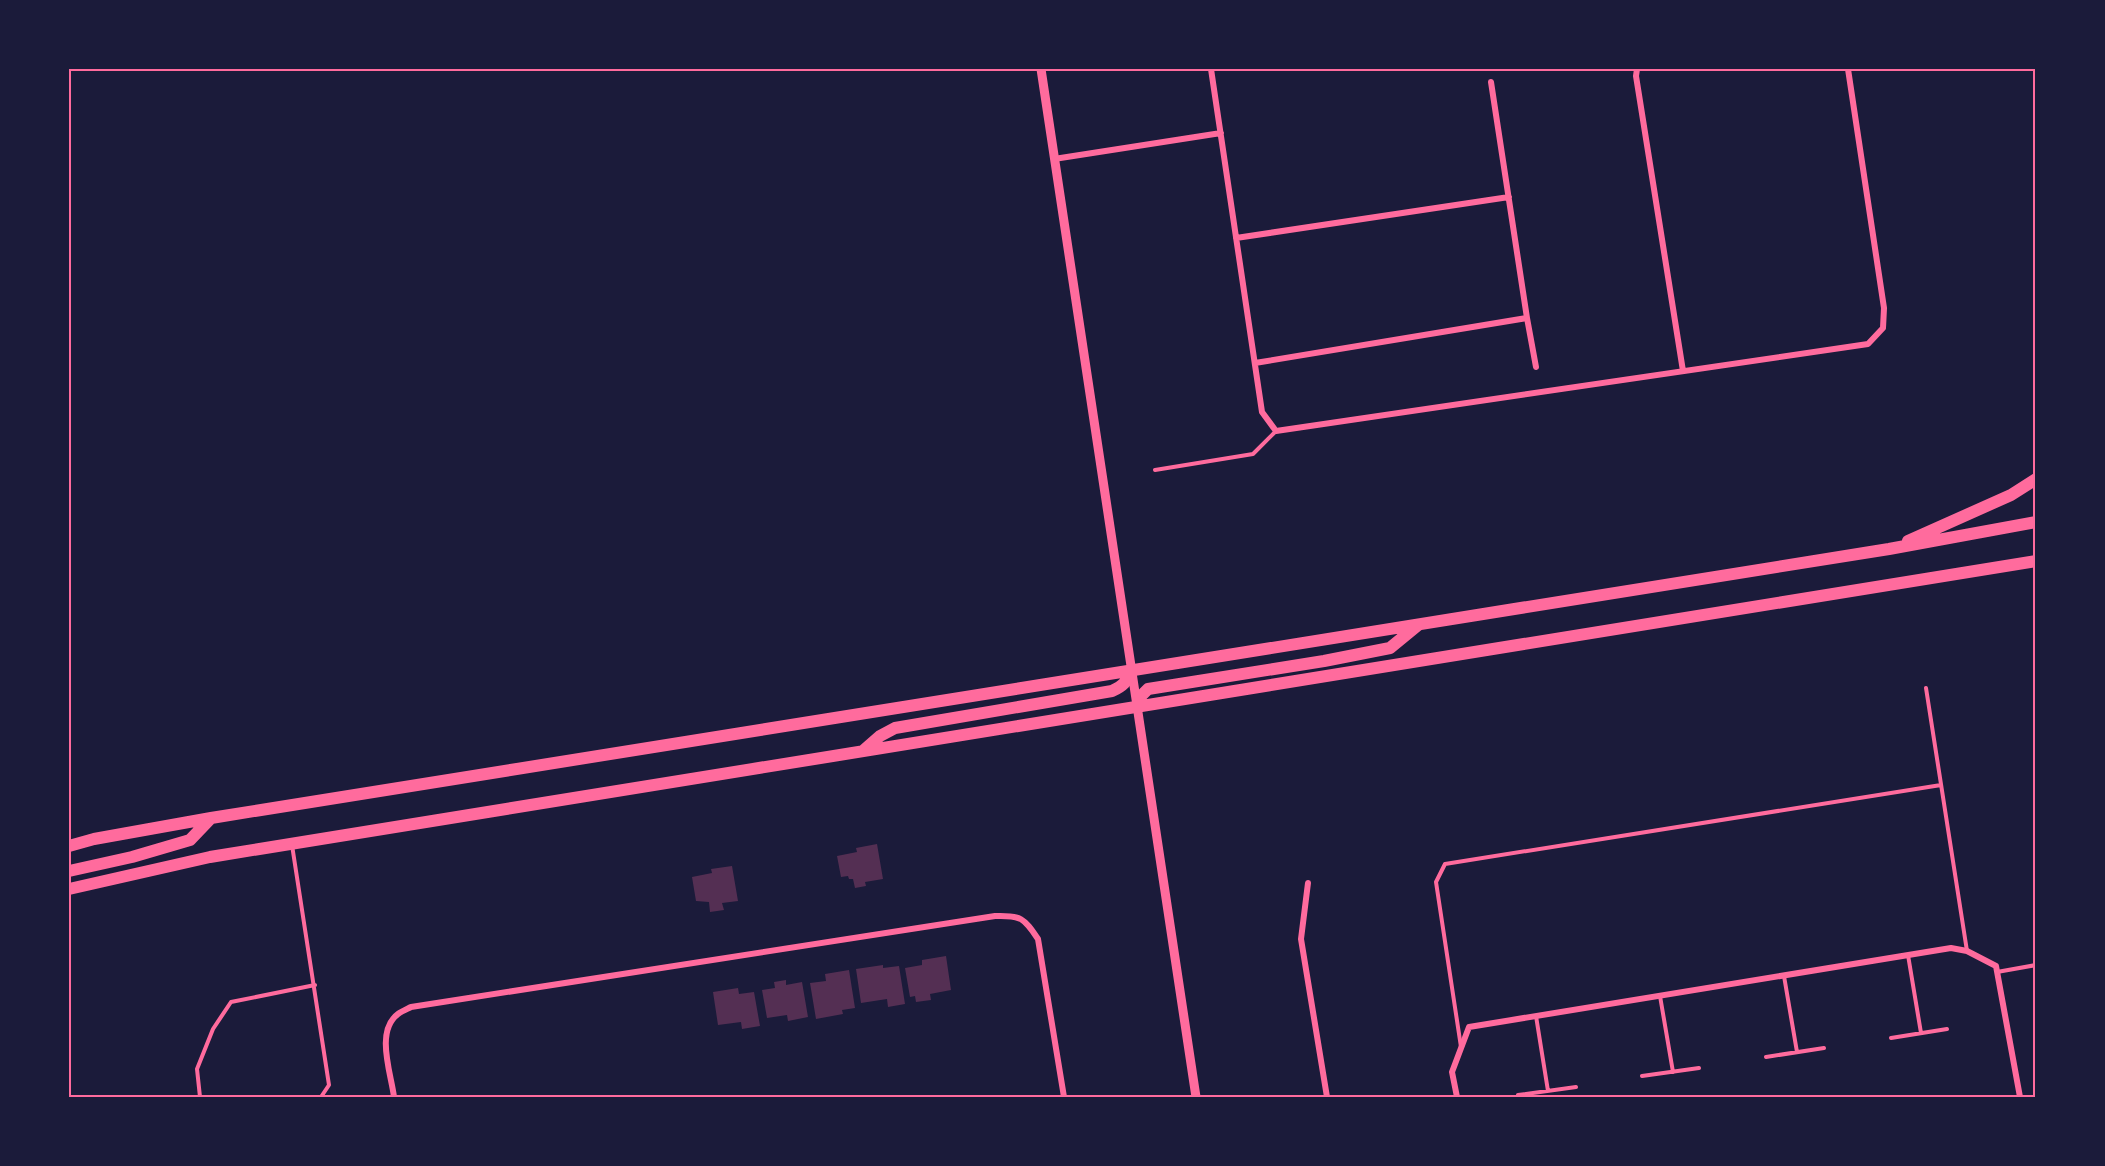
<svg xmlns="http://www.w3.org/2000/svg" width="2105" height="1166" font-family="Spectral,serif">
	<style>
		.building { fill: #542f53 }
		.lines { fill: none; stroke-linecap: round; stroke-linejoin: round }
		.service { stroke: #ff6b9d; stroke-width: 4 }
		.minor { stroke: #ff6b9d; stroke-width: 6 }
		.tertiary { stroke: #ff6b9d; stroke-width: 9 }
		.primary { stroke: #ff6b9d; stroke-width: 12 }
		.neatline { fill: none; stroke: #ff6b9d; stroke-width: 2 }
	</style>
	<rect width="100%" height="100%" fill="#1b1b3a"/>
	<path class="building" d="M877,844L883,879L865,882L866,886L855,888L853,879H849L848,876L841,877L837,856L857,852L856,848Z
		M732,866L738,901L722,903L724,910L710,912L709,902L696,901L692,877L712,873L711,869Z
		M946,956L951,990L930,994L931,1000L916,1002L915,996L910,997L905,968L922,965V960Z
		M883,965V968L899,966L905,1004L888,1007L887,999L861,1003L856,969Z
		M849,970L855,1008L842,1010L843,1014L816,1019L810,983L826,981L825,974Z
		M786,980V985L802,982L808,1017L788,1021L787,1015L767,1018L762,990L775,988L774,982Z
		M738,988L739,994L754,992L760,1026L742,1029L741,1022L718,1025L713,992Z"/>
	<g class="lines">
		<path class="service" d="M1155,470L1253,454L1276,431
			M1926,688L1967,951
			M292,845L329,1085L321,1097
			M1908,955L1921,1033
			M1997,972L2036,965
			M1784,976L1797,1052
			M1660,996L1673,1072
			M1536,1016L1548,1091
			M1891,1038L1947,1029
			M1461,1047L1436,882L1445,864L1941,785
			M1766,1057L1824,1048
			M1642,1076L1699,1068
			M1518,1095L1576,1087
			M200,1097L197,1069L213,1029L231,1002L315,985"/>
		<path class="minor" d="M1211,69L1262,412L1276,431L1868,344L1883,328L1884,308L1848,69
			M1637,69L1636,76L1683,371
			M1054,159L1221,133
			M1236,238L1509,197
			M1527,318L1536,367
			M1255,363L1527,318L1491,82
			M1308,883L1301,939L1327,1097
			M394,1097C391,1073 375,1031 398,1014C402,1011 407,1009 411,1007L995,916C1021,915 1024,918 1038,939L1064,1097
			M1457,1097L1452,1072L1469,1027L1951,948L1967,951L1996,966L2020,1097"/>
		<path class="tertiary" d="M1041,69L1196,1097"/>
		<path class="primary" d="M1908,541L2011,495L2036,479
			M1137,707L1141,696L1148,689L1324,661L1390,648L1418,625
			M864,750L880,736L895,728L1112,691C1123,686 1127,682 1131,671
			M69,846L94,839L211,818L1889,549L2036,522
			M69,871L132,857L190,840L211,818
			M69,889L210,857L2036,561"/>
	</g>
	<rect width="2105" height="1166" fill="none" stroke="#1b1b3a" stroke-width="141"/>
	<rect x="70" y="70" width="1964" height="1026" class="neatline"/>
</svg>
